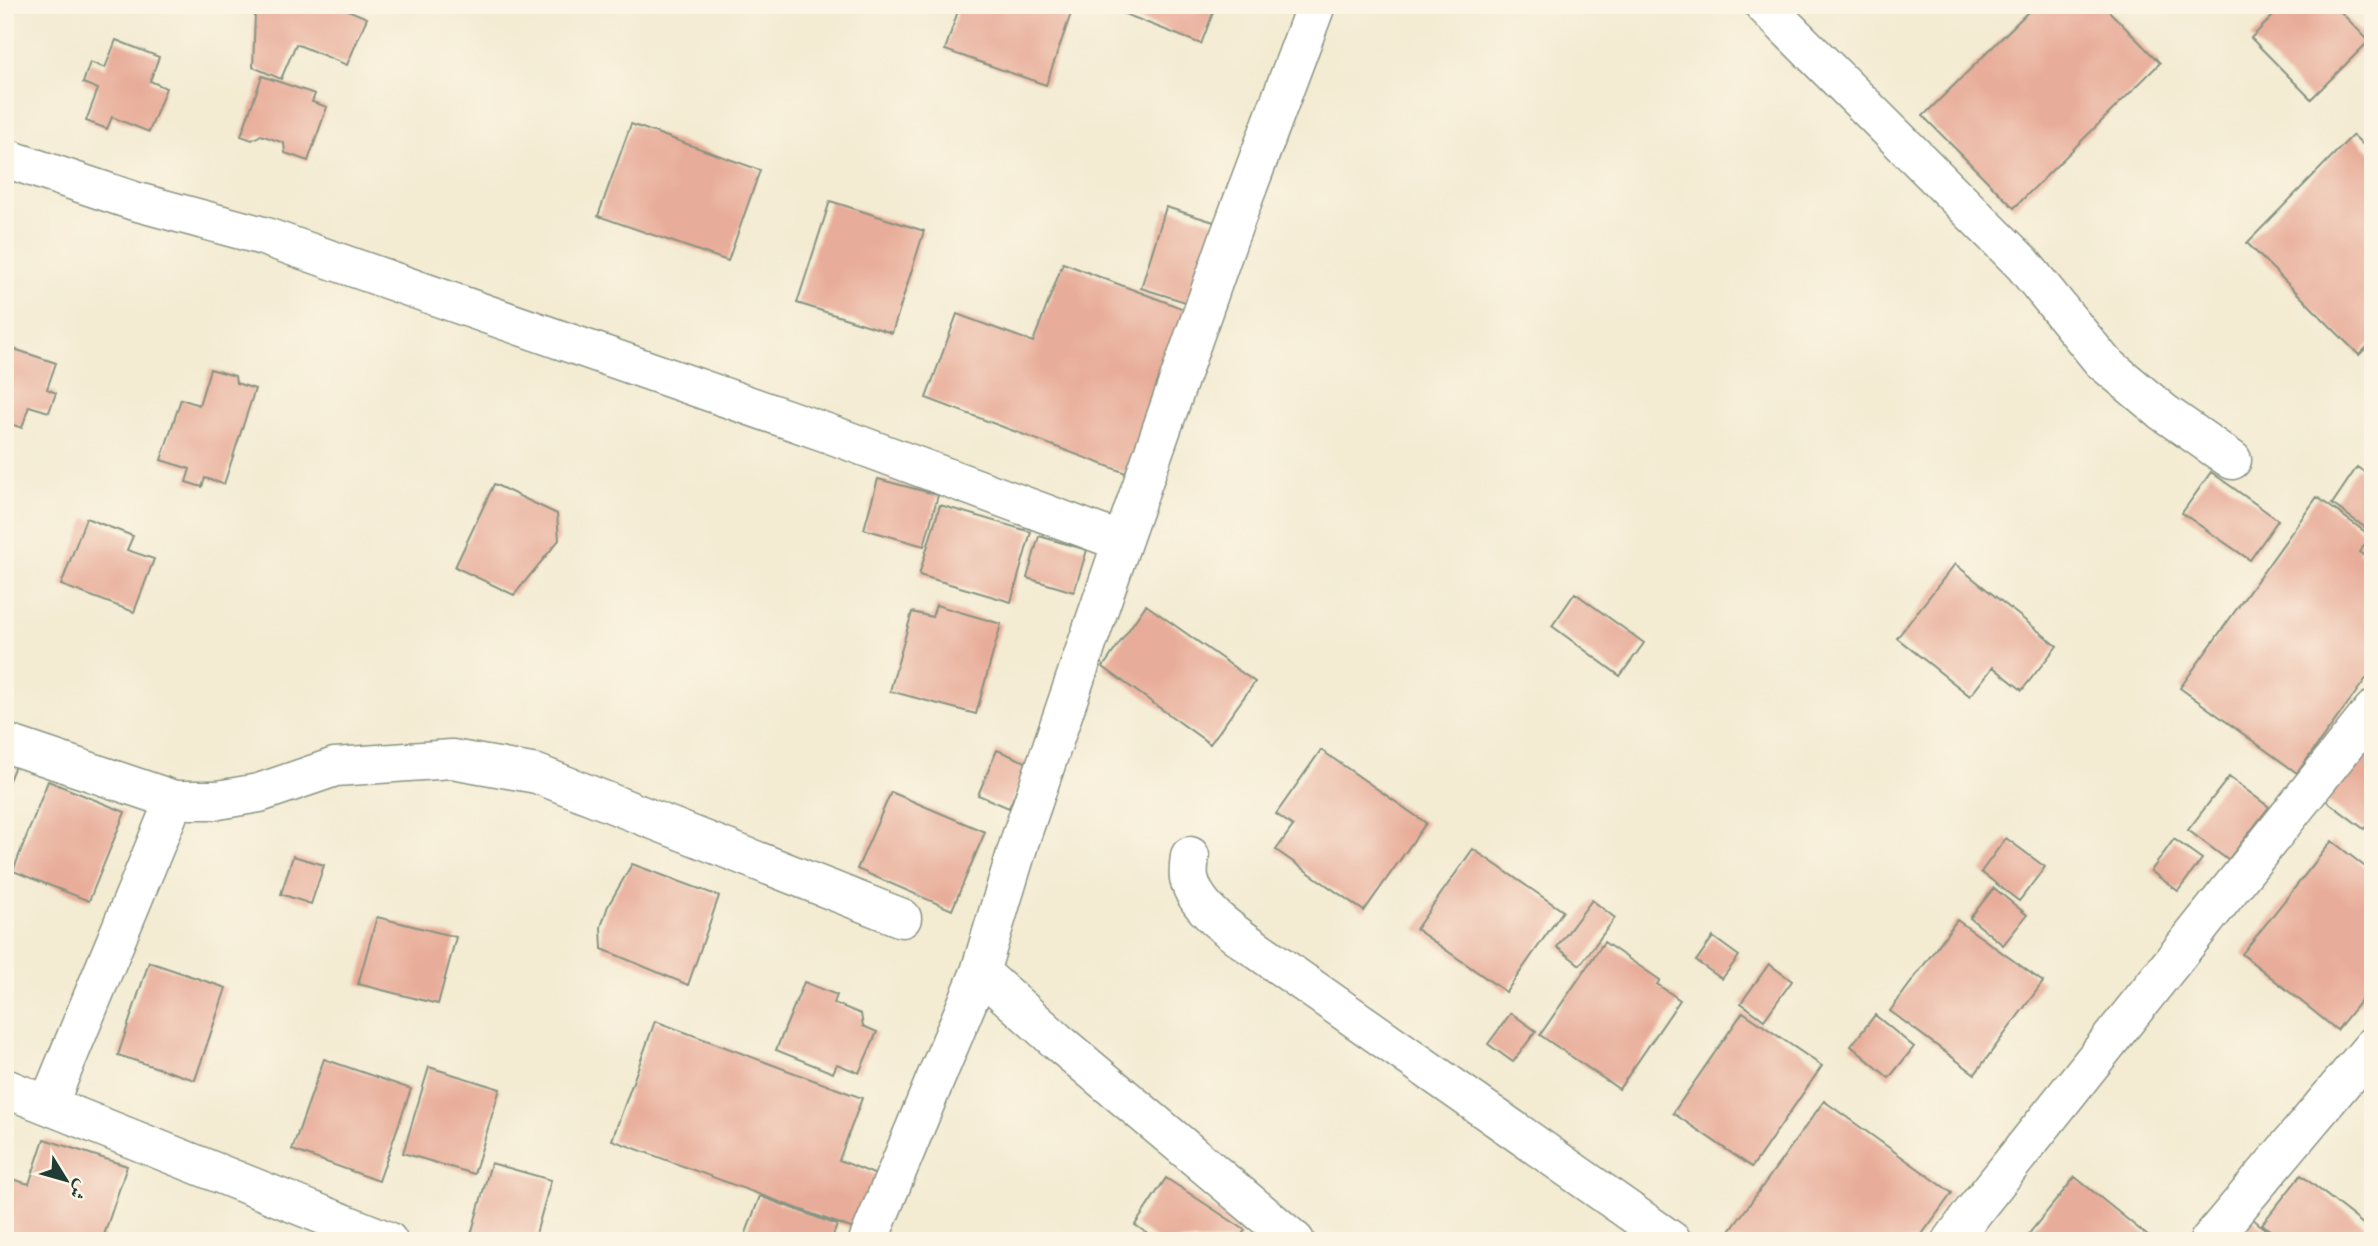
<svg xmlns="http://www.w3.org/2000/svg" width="2378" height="1246" font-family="'Gentium Book Plus',Amiri,serif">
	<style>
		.building { fill: #e8ad9a }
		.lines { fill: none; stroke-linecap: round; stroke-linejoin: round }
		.minor-casing { stroke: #899483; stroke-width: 41 }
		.minor { stroke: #fff; stroke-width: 38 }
	</style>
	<rect width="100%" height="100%" fill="#fcf5e5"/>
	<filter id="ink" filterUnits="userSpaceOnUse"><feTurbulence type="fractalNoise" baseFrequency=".0143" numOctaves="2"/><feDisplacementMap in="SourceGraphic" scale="14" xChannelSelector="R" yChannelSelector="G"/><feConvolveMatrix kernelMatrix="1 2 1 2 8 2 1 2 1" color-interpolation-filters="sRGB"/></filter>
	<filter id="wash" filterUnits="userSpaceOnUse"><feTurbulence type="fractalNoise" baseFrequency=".00686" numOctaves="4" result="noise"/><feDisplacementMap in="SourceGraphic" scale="28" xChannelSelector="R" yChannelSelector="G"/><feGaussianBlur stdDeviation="1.57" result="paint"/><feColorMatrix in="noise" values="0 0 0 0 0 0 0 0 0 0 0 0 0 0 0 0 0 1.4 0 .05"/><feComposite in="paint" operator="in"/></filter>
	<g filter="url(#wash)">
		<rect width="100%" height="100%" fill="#f3ebd2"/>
		<g id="blocks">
			<path class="building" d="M5,5H17L5,34Z
				M258,5H336L367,18L347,65L296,44L281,79L253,67L255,14Z
				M960,5H1074L1046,85L945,50Z
				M1102,5H1216L1201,44Z
				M2035,5H2103L2160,63L2014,208L1923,116Z
				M2284,5H2334L2369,41L2311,99L2251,38Z
				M116,40L159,57L150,81L166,88L149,132L112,117L107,129L86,121L98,89L83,83L90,62L105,68Z
				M262,76L315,94L312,102L327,107L308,161L285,153L284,143L261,135L252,140L241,136Z
				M631,124L760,170L728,261L598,216Z
				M2353,135L2373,154V341L2359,355L2247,243Z
				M830,201L924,231L892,333L797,303Z
				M1166,207L1217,223L1192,304L1141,288Z
				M1063,263L1192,312L1131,475L926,398L957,314L1033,342Z
				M5,346L56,363L47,389L56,393L49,412L29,406L22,428L5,422Z
				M210,369L235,376L236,383L255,389L224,484L205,478L202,487L186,482L190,469L161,460L181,399L199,405Z
				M2357,467L2373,478V533L2332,504Z
				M2211,472L2278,520L2250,560L2182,513Z
				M878,479L938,495L924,546L864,529Z
				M494,484L557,514L559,540L514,595L455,567Z
				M2317,497L2371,536L2359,552L2373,562V669L2297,773L2180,688Z
				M940,505L1031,532L1011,602L919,575Z
				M86,518L133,536L127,550L154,559L134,612L61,585Z
				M1039,536L1087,550L1074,592L1027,578Z
				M1955,564L2057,646L2022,690L1993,667L1970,696L1897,638Z
				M1575,593L1644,643L1620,676L1552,626Z
				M936,605L1001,624L976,714L890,691L912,612L932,617Z
				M1146,605L1255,682L1210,744L1103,667Z
				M2373,727V817L2364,829L2320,796Z
				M997,750L1028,763L1009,808L978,795Z
				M1321,750L1426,823L1364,911L1276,850L1293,826L1276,814Z
				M5,759L16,763L5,790Z
				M2229,777L2269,807L2228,860L2188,830Z
				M48,781L125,812L89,901L13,871Z
				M891,792L985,832L952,910L857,869Z
				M2006,838L2045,867L2019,901L1981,872Z
				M2174,839L2202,859L2178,891L2151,871Z
				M2332,841L2373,873V985L2337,1030L2242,954Z
				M1473,849L1563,911L1506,992L1416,929Z
				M293,856L324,865L311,904L281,894Z
				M632,864L719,896L688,985L602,949L601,927L608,906Z
				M1994,888L2027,915L2003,945L1970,918Z
				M1592,900L1615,918L1580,965L1557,947Z
				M377,917L456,937L438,1004L358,984Z
				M1957,920L2043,982L1975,1074L1890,1011Z
				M1713,937L1739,956L1722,979L1696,961Z
				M1604,942L1660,980L1657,984L1680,1000L1619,1089L1540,1035Z
				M149,962L226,988L195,1080L118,1055Z
				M1769,964L1792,981L1764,1020L1741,1003Z
				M804,982L837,995L834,1003L861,1014L863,1026L877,1032L859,1073L837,1064L833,1073L776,1050Z
				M1743,1012L1822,1066L1752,1167L1673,1113Z
				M1511,1013L1536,1031L1513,1062L1488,1044Z
				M1875,1015L1914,1047L1889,1078L1851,1046Z
				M655,1021L862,1098L839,1160L879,1176L859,1231L612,1140Z
				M324,1059L411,1089L379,1181L292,1150Z
				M429,1067L500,1089L474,1174L403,1153Z
				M1824,1101L1952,1193L1917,1241H1723Z
				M44,1139L127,1166L102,1241H5V1177L29,1184Z
				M491,1163L551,1180L534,1241H481L470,1238Z
				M2301,1175L2373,1232L2366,1241H2284L2262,1224Z
				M2075,1177L2154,1241H2023Z
				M1166,1178L1245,1230L1238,1241H1159L1135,1225Z
				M760,1196L837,1225L831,1241H743Z
				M2246,1213L2279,1241H2223Z"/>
		</g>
	</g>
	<g filter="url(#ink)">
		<use href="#blocks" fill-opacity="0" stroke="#899483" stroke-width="2"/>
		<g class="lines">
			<g class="minor-casing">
				<path id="minor" d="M1764,5L2023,264L2102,361L2163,412L2232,460
					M5,158L134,201L263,236L830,434L1122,542
					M5,743L174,800H218L259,793L335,767L452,759L537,774L902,918
					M1190,856C1189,863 1188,871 1189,878C1196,913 1246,941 1273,961L1672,1241
					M980,972L1057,1041L1295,1241
					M5,1088L388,1241
					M48,1105L174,800
					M868,1241L980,972L1021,837L1122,542L1228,240L1316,5
					M1952,1241L1973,1212L2373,710
					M2209,1241L2373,1046"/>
			</g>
			<use href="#minor" class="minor"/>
		</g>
	</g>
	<rect width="2378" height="1246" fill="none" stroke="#fcf5e5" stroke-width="28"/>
	<g transform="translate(66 1180) rotate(127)" stroke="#fcf5e5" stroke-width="5" paint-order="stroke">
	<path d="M0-5L12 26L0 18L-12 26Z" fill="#1f3d34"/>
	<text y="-10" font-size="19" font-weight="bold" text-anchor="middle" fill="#1f3d34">ش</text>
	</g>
</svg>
